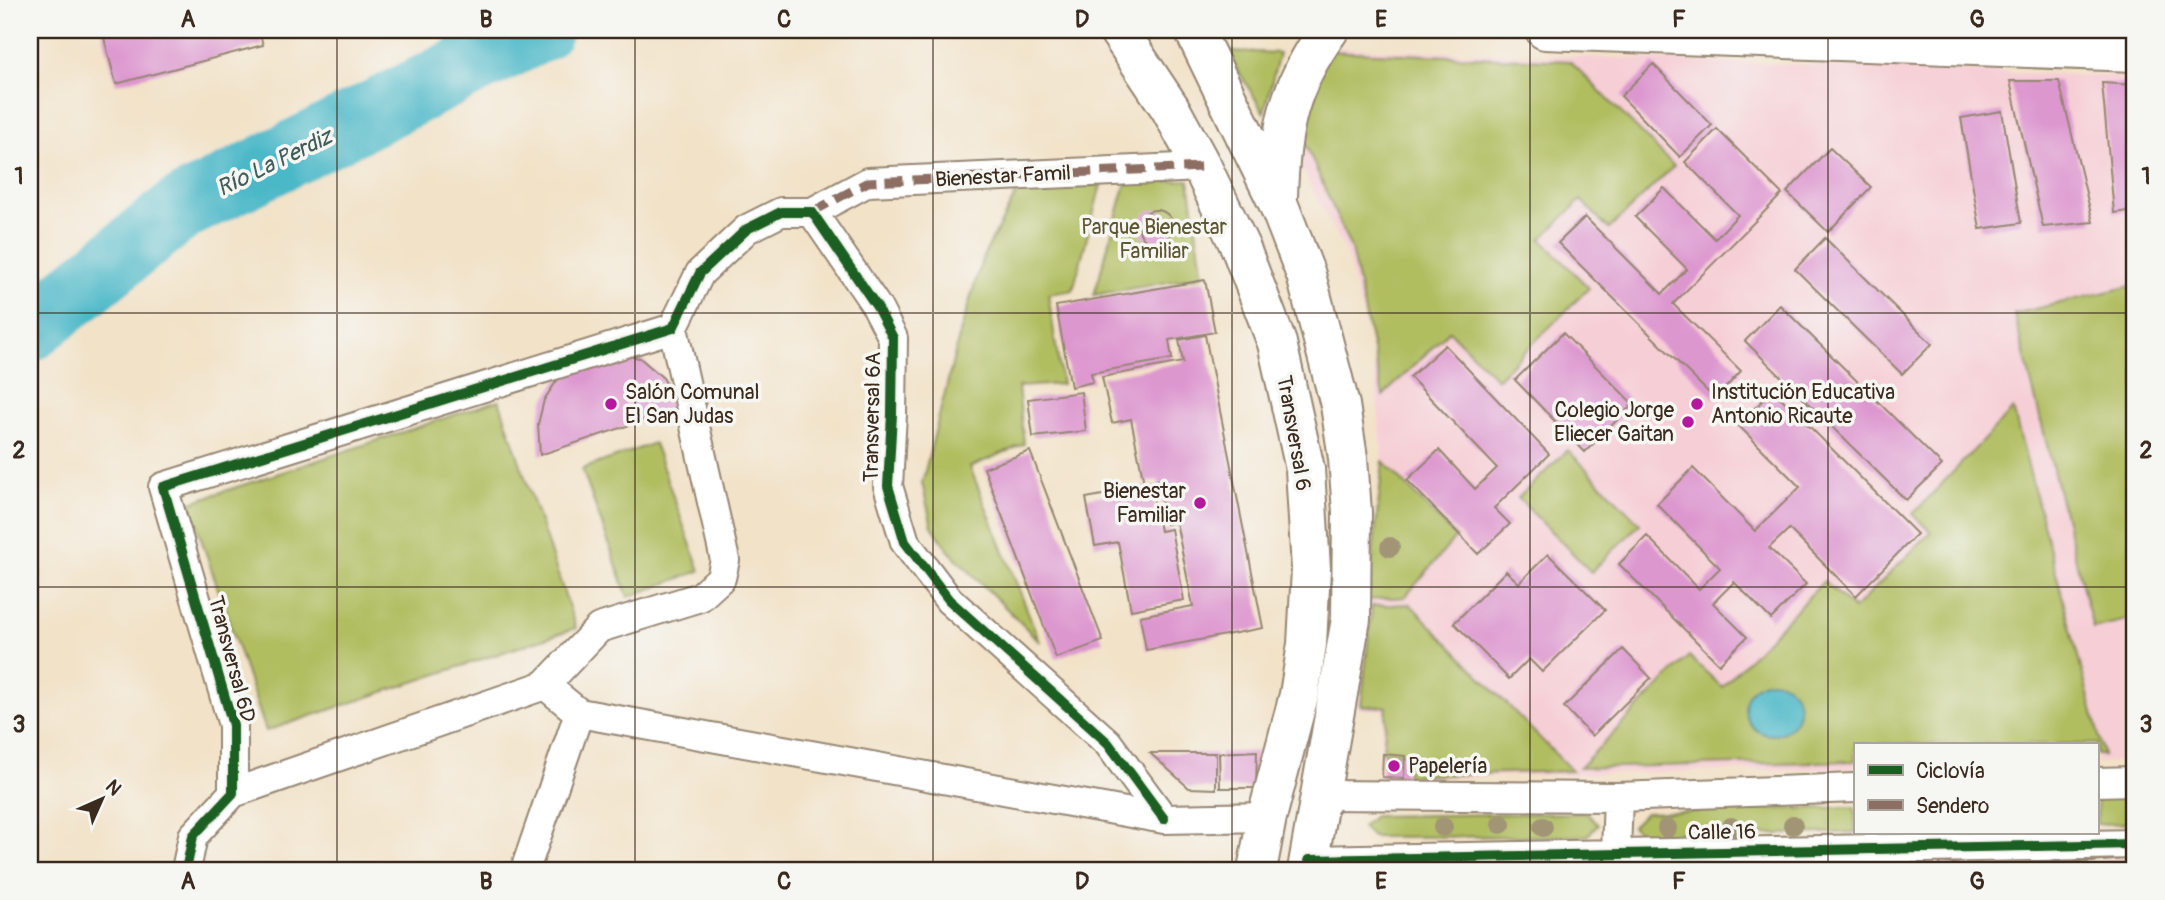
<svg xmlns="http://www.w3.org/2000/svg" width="2165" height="900" font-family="Pangolin,sans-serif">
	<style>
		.built { fill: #f6cfd6 }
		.green { fill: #b0be61; stroke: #767440; stroke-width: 2 }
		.water { fill: #4cb8c8; stroke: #447173; stroke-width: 2 }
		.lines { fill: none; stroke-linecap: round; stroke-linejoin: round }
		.river { stroke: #4cb8c8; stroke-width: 65 }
		.building { fill: #dd97cf }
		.street-casing { stroke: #968673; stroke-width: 32 }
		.secondary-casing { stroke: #968673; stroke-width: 42 }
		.primary-casing { stroke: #968673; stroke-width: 42 }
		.street { stroke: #fff; stroke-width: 28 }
		.secondary { stroke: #fff; stroke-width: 38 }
		.primary { stroke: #fff; stroke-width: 38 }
		.quiet { stroke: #8d6e63; stroke-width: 9; stroke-dasharray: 18 9; stroke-linecap: butt }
		.cycleway-casing { stroke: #f6f6f2; stroke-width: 15 }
		.cycleway { stroke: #1b5e20; stroke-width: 10 }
		.tree { fill: #a19576 }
		.grid { fill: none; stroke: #3b2a1e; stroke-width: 2; stroke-opacity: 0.55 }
		.poi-dot { fill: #b5179e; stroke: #f6f6f2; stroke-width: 2.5 }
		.labels { text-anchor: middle; stroke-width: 7; stroke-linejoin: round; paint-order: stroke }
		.street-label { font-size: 21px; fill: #3b2a1e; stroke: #f6f6f2 }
		.park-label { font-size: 21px; fill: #5e5632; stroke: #f6f6f2 }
		.poi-label { font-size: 21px; fill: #3b2a1e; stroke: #f6f6f2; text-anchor: start }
		.water-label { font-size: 23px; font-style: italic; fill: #415c5a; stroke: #f6f6f2 }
		.neatline { fill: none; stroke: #3b2a1e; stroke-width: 2.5 }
		.grid-label { font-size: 23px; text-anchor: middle; font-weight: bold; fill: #3b2a1e }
	</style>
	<rect width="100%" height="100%" fill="#f6f6f2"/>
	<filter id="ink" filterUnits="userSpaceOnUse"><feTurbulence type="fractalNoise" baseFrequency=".0143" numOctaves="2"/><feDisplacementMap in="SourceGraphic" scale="14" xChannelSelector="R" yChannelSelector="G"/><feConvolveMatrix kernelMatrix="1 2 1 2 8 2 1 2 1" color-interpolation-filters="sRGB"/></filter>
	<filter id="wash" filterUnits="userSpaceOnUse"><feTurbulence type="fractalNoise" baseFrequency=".00686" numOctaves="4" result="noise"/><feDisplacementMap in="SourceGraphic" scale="28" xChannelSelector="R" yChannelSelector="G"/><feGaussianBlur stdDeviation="1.57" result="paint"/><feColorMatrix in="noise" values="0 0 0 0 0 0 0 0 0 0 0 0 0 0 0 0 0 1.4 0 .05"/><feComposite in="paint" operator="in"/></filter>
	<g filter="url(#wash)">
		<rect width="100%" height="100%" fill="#f2e2c8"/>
		<path class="built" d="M1322,47L2135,77V761L2097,763V744H1855V768L1404,778L1379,775L1384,710L1358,709L1368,600L1456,537L1383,461L1372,346L1345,251L1301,168L1295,136Z"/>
		<path class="green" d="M1226,51L1279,53L1264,113Z
			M1327,51L1570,61L1674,166L1609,229L1581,200L1541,239L1589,288L1497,379L1449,331L1383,396L1351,249L1301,134Z
			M1189,180L1203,276L1094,295L1126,183Z
			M1021,185H1101L1073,290L1048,294L1062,384L1018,387L1024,444L970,467L1040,642L949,551L932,526L922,483L960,333L983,257Z
			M2135,285V618L2093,628L2014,314Z
			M499,400L576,628L266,731L189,503Z
			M2013,409L2104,755H2097V744H1855V761L1579,768L1689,656L1722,687L1824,581L1854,609L1931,532L1913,514Z
			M654,443L700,571L628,597L582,469Z
			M1568,450L1640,524L1591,572L1518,498Z
			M1383,461L1456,537L1405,597L1368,600Z
			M1410,604L1572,771L1407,776V754L1383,752L1387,707L1361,706L1372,606Z
			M2135,797V823L2097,824V798Z
			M1855,807V832H1869L1643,837L1632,826L1645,813Z
			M1588,813L1598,825L1587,836L1372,837L1362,827L1374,816Z"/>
		<path class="water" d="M1745 708a27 27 0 1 1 54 0a27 27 0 1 1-54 0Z"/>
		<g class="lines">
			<path class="river" d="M30,329L180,209L540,30"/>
		</g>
		<g id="blocks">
			<path class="building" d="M102,30H259L263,45L116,84Z
				M1653,64L1712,125L1680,157L1621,96Z
				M2010,81H2059L2093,222L2043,227Z
				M2102,83L2135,85V210L2114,213Z
				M2002,111L2021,223L1980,229L1961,118Z
				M1717,129L1782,194L1673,304L1741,371L1715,399L1558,243L1585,217L1662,294L1687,269L1635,217L1664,188L1715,239L1738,215L1685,162Z
				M1830,148L1871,187L1828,232L1787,192Z
				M1139 227a17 17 0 1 1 34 0a17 17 0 1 1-34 0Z
				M1825,238L1932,344L1902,374L1795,269Z
				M1205,280L1215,332L1169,340L1172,359L1091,373L1093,382L1071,387L1056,306Z
				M1780,305L1942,465L1906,500L1745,341Z
				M1563,333L1633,404L1585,452L1515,380Z
				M1205,335L1263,628L1146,650L1140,616L1193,606L1176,522L1166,524L1158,480L1144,483L1131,419L1112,423L1102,377L1183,362L1179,340Z
				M1445,345L1549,454L1494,508L1510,524L1478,554L1407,480L1439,450L1475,489L1497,468L1410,377Z
				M613,354L640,358L663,378L681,408L540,455L538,424L544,400L560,376Z
				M1773,390L1917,534L1856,596L1789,529L1769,548L1806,584L1771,619L1734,582L1713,603L1747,637L1719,664L1619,564L1647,536L1699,589L1720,568L1657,504L1693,468L1755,531L1800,487L1738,425Z
				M1081,392L1086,431L1033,437L1028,399Z
				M1030,451L1103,641L1056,658L984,468Z
				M1151,486L1160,531L1171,529L1184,600L1131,610L1118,542L1095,546L1086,498Z
				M1548,554L1605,610L1542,672L1529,659L1509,679L1454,623L1506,571L1519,583Z
				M1623,649L1651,678L1592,736L1564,707Z
				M1257,751L1256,788H1220L1219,753Z
				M1150,753H1216V789L1189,788Z
				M1383,754L1405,756L1404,778L1382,777Z
				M2135,858V870H2040L2041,862H2092Z
				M1940,862L1973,867L1972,870H1938Z"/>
		</g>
	</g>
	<g filter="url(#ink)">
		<use href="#blocks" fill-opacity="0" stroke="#968673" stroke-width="2"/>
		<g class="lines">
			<g class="street-casing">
				<path id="street" d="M812,212L877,307L893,338L892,414L888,486L905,542L949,600L1108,743L1164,819
					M673,328L700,273L747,229L781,212H812L868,182L1202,167
					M545,685L579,713L1164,819L1267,817
					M2097,782L2135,781
					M233,793L545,685L599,628L700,597L721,578L725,560L673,328
					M1319,795L1618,797L1855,788
					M1309,860L2135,844
					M186,870L193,836L233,793V725L163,487L673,328
					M525,870L579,713
					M1613,870L1616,852L1618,797"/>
			</g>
			<g class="secondary-casing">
				<path id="secondary" d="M1545,30L2135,52"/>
			</g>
			<g class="primary-casing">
				<path id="primary" d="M1118,30L1170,108L1202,167L1241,249L1277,343L1305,469L1311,569L1307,644L1299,695L1267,817L1257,870
					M1194,30L1278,203L1306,275L1340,405L1348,458L1352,512L1351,619L1307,870
					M1278,197C1280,128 1288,87 1329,30"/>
			</g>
			<use href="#street" class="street"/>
			<use href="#secondary" class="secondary"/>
			<use href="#primary" class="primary"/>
			<path class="quiet" d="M812,212L868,182L1202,167"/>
			<g class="cycleway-casing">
				<path id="cycleway" d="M1309,860L2135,844
					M186,870L193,836L233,793V725L163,487L673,328L700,273L747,229L781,212H812L877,307L893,338L892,414L888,486L905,542L949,600L1108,743L1164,819"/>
			</g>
			<use href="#cycleway" class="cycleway"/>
		</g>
		<g class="tree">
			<circle cx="1390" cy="547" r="10"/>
			<circle cx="1501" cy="824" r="10"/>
			<circle cx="1793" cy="825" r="10"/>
			<circle cx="1443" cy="827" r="10"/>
			<circle cx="1543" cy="827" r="10"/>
			<circle cx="1731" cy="827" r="10"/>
			<circle cx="1667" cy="828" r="10"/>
		</g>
	</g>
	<path class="grid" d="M337,30V870M635,30V870M933,30V870M1232,30V870M1530,30V870M1828,30V870M30,313H2135M30,587H2135"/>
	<g class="poi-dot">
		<circle cx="611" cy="404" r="7"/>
		<circle cx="1697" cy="404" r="7"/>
		<circle cx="1688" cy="422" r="7"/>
		<circle cx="1200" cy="503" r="7"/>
		<circle cx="1394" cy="766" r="7"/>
	</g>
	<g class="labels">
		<g class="street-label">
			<text transform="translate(1003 176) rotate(-3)" y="7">Bienestar Famil</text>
			<text transform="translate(872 417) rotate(-89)" y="7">Transversal 6A</text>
			<text transform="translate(1294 433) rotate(80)" y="7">Transversal 6</text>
			<text transform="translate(232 659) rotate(75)" y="7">Transversal 6D</text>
			<text transform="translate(1722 832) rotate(-1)" y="7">Calle 16</text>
		</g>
		<g class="park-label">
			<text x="1154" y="234">Parque Bienestar<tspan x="1154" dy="24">Familiar</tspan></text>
		</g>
		<g class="poi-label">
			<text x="625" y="399">Salón Comunal<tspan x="625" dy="24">El San Judas</tspan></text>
			<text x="1711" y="399">Institución Educativa<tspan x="1711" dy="24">Antonio Ricaute</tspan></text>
			<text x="1674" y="417" text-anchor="end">Colegio Jorge<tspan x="1674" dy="24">Eliecer Gaitan</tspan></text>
			<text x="1186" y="498" text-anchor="end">Bienestar<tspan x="1186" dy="24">Familiar</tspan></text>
			<text x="1408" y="773">Papelería</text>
		</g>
		<g class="water-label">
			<text transform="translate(274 162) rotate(-26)" y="8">Río La Perdiz</text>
		</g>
	</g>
	<rect width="2165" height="900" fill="none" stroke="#f6f6f2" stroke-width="77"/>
	<rect x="1854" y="743" width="245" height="91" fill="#f6f6f2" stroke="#aba49d" stroke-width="2"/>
	<rect x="1868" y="765" width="35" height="10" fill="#1b5e20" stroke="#aba49d" stroke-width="2"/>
	<text x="1916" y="778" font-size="21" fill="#3b2a1e">Ciclovía</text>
	<rect x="1868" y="800" width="35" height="10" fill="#8d6e63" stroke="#aba49d" stroke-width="2"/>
	<text x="1916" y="813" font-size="21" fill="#3b2a1e">Sendero</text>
	<g transform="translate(102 799) rotate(45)" stroke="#f6f6f2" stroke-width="5" paint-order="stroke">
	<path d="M0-5L12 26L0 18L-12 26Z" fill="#3b2a1e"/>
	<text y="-10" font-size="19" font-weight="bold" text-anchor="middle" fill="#3b2a1e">N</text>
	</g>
	<rect x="38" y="38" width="2088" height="824" class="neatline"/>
	<g class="grid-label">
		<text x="188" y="27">A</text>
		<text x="486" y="27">B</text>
		<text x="784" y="27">C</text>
		<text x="1082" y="27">D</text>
		<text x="1381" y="27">E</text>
		<text x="1679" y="27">F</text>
		<text x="1977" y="27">G</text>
		<text x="19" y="184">1</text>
		<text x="2146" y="184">1</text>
		<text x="19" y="458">2</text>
		<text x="2146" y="458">2</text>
		<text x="19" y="732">3</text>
		<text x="2146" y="732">3</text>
		<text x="188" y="889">A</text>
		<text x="486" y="889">B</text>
		<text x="784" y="889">C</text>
		<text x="1082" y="889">D</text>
		<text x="1381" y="889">E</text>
		<text x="1679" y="889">F</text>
		<text x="1977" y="889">G</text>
	</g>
</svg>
